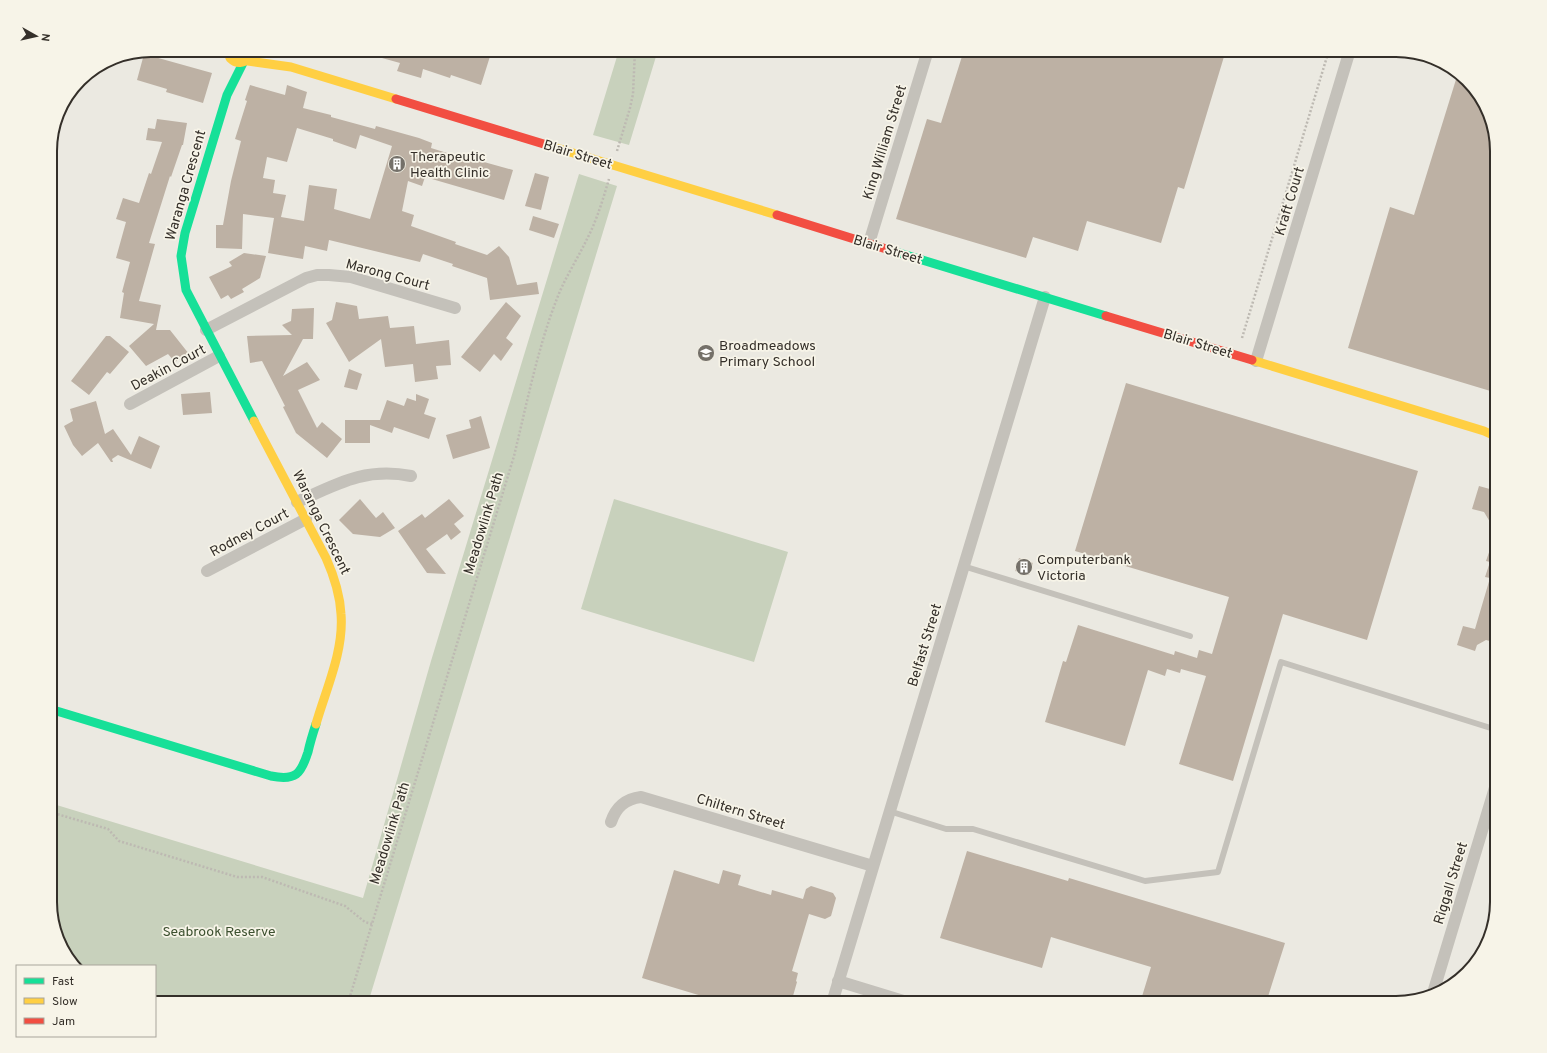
<svg xmlns="http://www.w3.org/2000/svg" width="1547" height="1053" font-family="Overpass,sans-serif">
	<style>
		.green { fill: #c8d1bc }
		.building { fill: #bdb1a4; fill-rule: evenodd }
		.lines { fill: none; stroke-linecap: round; stroke-linejoin: round }
		.path { stroke: #bdb9b2; stroke-width: 2.5; stroke-dasharray: 2 2; stroke-linecap: butt }
		.lane { stroke: #c4c1ba; stroke-width: 6 }
		.street { stroke: #c4c1ba; stroke-width: 12 }
		.fast { stroke: #16e098; stroke-width: 9 }
		.slow { stroke: #ffcf43; stroke-width: 9 }
		.jam { stroke: #f24e42; stroke-width: 9 }
		.labels { text-anchor: middle; stroke-width: 3.5; stroke-linejoin: round; paint-order: stroke }
		.street-label { font-size: 14px; fill: #342f29; stroke: #f7f4e8 }
		.poi-label { font-size: 14px; fill: #342f29; stroke: #f7f4e8; text-anchor: start }
		.park-label { font-size: 14px; fill: #3c502f; stroke: #f7f4e8 }
		.rim { fill: none; stroke: #342f29; stroke-width: 2 }
	</style>
	<rect width="100%" height="100%" fill="#ebe9e1"/>
	<path class="green" d="M619,50H658L629,145L593,135Z
		M579,174L617,186L368,1003H155V966H76L63,952L50,908V803L363,898L431,661Z
		M614,499L788,552L754,662L581,609Z"/>
	<path class="building" d="M365,50H492L481,85L451,75L450,78L423,69L421,78L397,71L400,63L364,53Z
		M964,50H1226L1184,189L1178,187L1161,243L1087,221L1078,251L1033,237L1026,258L896,219L927,119L941,123Z
		M144,54L212,73L203,103L166,92L167,89L137,80Z
		M1458,73L1484,101L1497,151V393L1348,348L1390,207L1414,215Z
		M250,85L285,95L287,85L307,92L303,108L331,115V117L375,129L376,126L419,138L432,143L431,148L460,157L462,154L485,159L484,162L513,170L504,200L425,177L422,186L408,181L402,211L414,215L411,226L456,242L455,244L487,255L499,246L509,257L517,285L537,282L539,294L490,300L487,278L452,266L453,264L423,254L420,262L329,240L327,251L305,246L303,259L268,253L274,218L243,214L242,249L216,248V225H223L231,181L241,141L235,139L247,101L245,100ZM297,128L333,139V141L356,149L360,135L392,146L370,219L334,209L337,189L309,185L304,221L281,217L286,195L273,193L275,180L263,178L267,157L287,162Z
		M157,119L187,123L183,145H182L171,177L170,176L149,243L155,244L139,301L161,305L156,330H170L189,354L175,362L168,354L146,366L129,346L154,324L120,318L124,293L122,292L130,262L116,258L126,222L116,219L123,198L139,203L149,173L151,174L162,142L146,140L148,128L155,129Z
		M535,173L549,177L541,210L525,206Z
		M533,216L559,224L554,238L529,230Z
		M244,253L266,256L260,278L242,289L244,292L231,299L228,295L221,299L209,277L232,266L229,262Z
		M336,302L357,306L359,319L388,316L390,328L414,326L416,344L449,340L451,365L436,366L438,379L415,382L413,364L385,367L381,339L349,362L326,323L332,320Z
		M506,302L521,316L506,338L513,344L501,361L494,354L480,372L461,357Z
		M314,308L313,339H303L283,376L307,362L320,380L298,390L317,428L322,422L342,439L327,458L296,433L283,407L285,406L262,361L250,363L247,336L292,335L282,325L291,321L292,309Z
		M106,336H110L129,352L110,374L107,372L89,395L71,381Z
		M349,369L362,374L357,390L344,387Z
		M1126,383L1418,471L1367,640L1283,614L1233,781L1179,764L1206,676L1181,669L1180,673L1167,669L1165,676L1148,670L1125,746L1045,722L1063,661L1066,662L1078,625L1174,655L1175,651L1197,658L1199,650L1212,654L1229,597L1075,551Z
		M210,392L212,413L183,415L181,394Z
		M416,394L429,399L424,414L436,418L429,439L394,427L392,433L370,425V443H345V420H380L387,400L404,406L407,398L416,401Z
		M96,401L105,434L113,429L131,455L139,436L160,446L151,469L118,455L112,459L113,462H111L98,443L82,456L73,445L64,426L73,421L70,409Z
		M481,416L490,448L453,459L446,435L471,428L469,420Z
		M1479,486L1497,491V628L1493,642L1486,640L1477,645L1475,651L1457,645L1463,626L1475,629L1490,578L1485,577L1490,562L1486,561L1496,532L1484,512L1472,509Z
		M360,499L376,518L383,512L395,528L380,537L353,534L339,520Z
		M449,499L464,516L454,524L461,532L451,540L447,534L426,549L446,574L427,573L398,531L422,514L425,518Z
		M1019,558L1033,563L1029,575L1015,571Z
		M967,851L1068,881L1069,878L1285,943L1266,1003H1140L1151,967L1051,937L1042,968L940,938Z
		M674,870L719,884L723,870L741,875L738,885L771,895L772,890L803,899L806,889L811,886L833,893L836,898L831,916L825,919L809,914L792,971L798,973L796,981L797,982L791,1003H725L642,978Z"/>
	<g class="lines">
		<path class="path" d="M617,151L630,108L633,94L635,50
			M1242,338L1329,50
			M50,812L108,829L119,841L237,877H262L345,906L365,922L372,924
			M348,1003L514,456C527,403 538,346 558,296C566,276 578,258 587,239C597,220 603,199 609,179"/>
		<path class="lane" d="M963,566L1190,636
			M889,811L946,829H973L1145,881L1218,872L1281,662C1353,684 1425,708 1497,730"/>
		<path class="street" d="M869,243L928,50
			M206,330L306,278L317,275H329L351,277L455,308
			M1256,361L1350,50
			M130,404L219,356
			M297,502C337,484 365,467 411,476
			M207,571L306,519
			M611,822C616,807 625,799 641,797L873,866
			M838,981L910,1003
			M1433,993L1497,781
			M832,1003L1045,297"/>
		<path class="fast" d="M243,63L227,95L185,233L181,256L186,290L254,421
			M896,252L1106,316
			M50,709L271,776C296,781 301,774 308,752C310,743 313,733 316,724"/>
		<path class="slow" d="M227,50L230,58C237,65 243,63 251,58
			M248,61L291,67L396,99
			M547,145L777,215
			M1252,360L1484,431L1497,437
			M254,421L326,558C334,576 340,594 341,614C344,651 326,689 316,724"/>
		<path class="jam" d="M396,99L547,145
			M777,215L896,252
			M1106,316L1252,360"/>
	</g>
	<defs>
		<g id="building-disc" transform="scale(0.9)"><circle r="9.5" fill="#747069" stroke="#f7f4e8"/><path d="M-4-6H4V6H1V3H-1V6H-4ZM-2.5-4.3h1.7v1.8h-1.7ZM.8-4.3h1.7v1.8H.8ZM-2.5-1h1.7V.8h-1.7ZM.8-1h1.7V.8H.8Z" fill="#fff"/></g>
		<g id="school-disc" transform="scale(0.9)"><circle r="9.5" fill="#747069" stroke="#f7f4e8"/><path d="M0-5L7-2L0 1L-7-2ZM-4 1L0 2.5L4 1V4Q0 6-4 4Z" fill="#fff"/></g>
	</defs>
	<g fill-rule="evenodd">
		<use href="#building-disc" x="397" y="164"/>
		<use href="#school-disc" x="706" y="353"/>
		<use href="#building-disc" x="1024" y="567"/>
	</g>
	<g class="labels">
		<g class="street-label">
			<text transform="translate(884 142) rotate(-73)" y="5">King William Street</text>
			<text transform="translate(578 154) rotate(17)" y="5">Blair Street</text>
			<text transform="translate(185 185) rotate(-74)" y="5">Waranga Crescent</text>
			<text transform="translate(1289 201) rotate(-73)" y="5">Kraft Court</text>
			<text transform="translate(888 249) rotate(17)" y="5">Blair Street</text>
			<text transform="translate(388 274) rotate(15)" y="5">Marong Court</text>
			<text transform="translate(1198 343) rotate(17)" y="5">Blair Street</text>
			<text transform="translate(168 367) rotate(-28)" y="5">Deakin Court</text>
			<text transform="translate(322 522) rotate(64)" y="5">Waranga Crescent</text>
			<text transform="translate(483 523) rotate(-73)" y="5">Meadowlink Path</text>
			<text transform="translate(249 532) rotate(-28)" y="5">Rodney Court</text>
			<text transform="translate(924 645) rotate(-73)" y="5">Belfast Street</text>
			<text transform="translate(741 811) rotate(17)" y="5">Chiltern Street</text>
			<text transform="translate(389 833) rotate(-73)" y="5">Meadowlink Path</text>
			<text transform="translate(1450 883) rotate(-73)" y="5">Riggall Street</text>
		</g>
		<g class="poi-label">
			<text x="410" y="161">Therapeutic<tspan x="410" dy="16">Health Clinic</tspan></text>
			<text x="719" y="350">Broadmeadows<tspan x="719" dy="16">Primary School</tspan></text>
			<text x="1037" y="564">Computerbank<tspan x="1037" dy="16">Victoria</tspan></text>
		</g>
		<g class="park-label">
			<text x="219" y="936">Seabrook Reserve</text>
		</g>
	</g>
	<path d="M0 0H1547V1053H0ZM151 57H1396A94 94 0 0 1 1490 151V902A94 94 0 0 1 1396 996H151A94 94 0 0 1 57 902V151A94 94 0 0 1 151 57Z" fill="#f7f4e8" fill-rule="evenodd"/>
	<path class="rim" d="M151 57H1396A94 94 0 0 1 1490 151V902A94 94 0 0 1 1396 996H151A94 94 0 0 1 57 902V151A94 94 0 0 1 151 57Z"/>
	<rect x="16" y="965" width="140" height="72" fill="#f7f4e8" stroke="#a9a59c"/>
	<rect x="24" y="978" width="20" height="6" fill="#16e098" stroke="#a9a59c"/>
	<text x="52" y="985" font-size="12" fill="#342f29">Fast</text>
	<rect x="24" y="998" width="20" height="6" fill="#ffcf43" stroke="#a9a59c"/>
	<text x="52" y="1005" font-size="12" fill="#342f29">Slow</text>
	<rect x="24" y="1018" width="20" height="6" fill="#f24e42" stroke="#a9a59c"/>
	<text x="52" y="1025" font-size="12" fill="#342f29">Jam</text>
	<g transform="translate(36 36) rotate(98)" stroke="#f7f4e8" stroke-width="3" paint-order="stroke">
	<path d="M0-3L7 15L0 10L-7 15Z" fill="#342f29"/>
	<text y="-6" font-size="11" font-weight="bold" text-anchor="middle" fill="#342f29">N</text>
	</g>
</svg>
